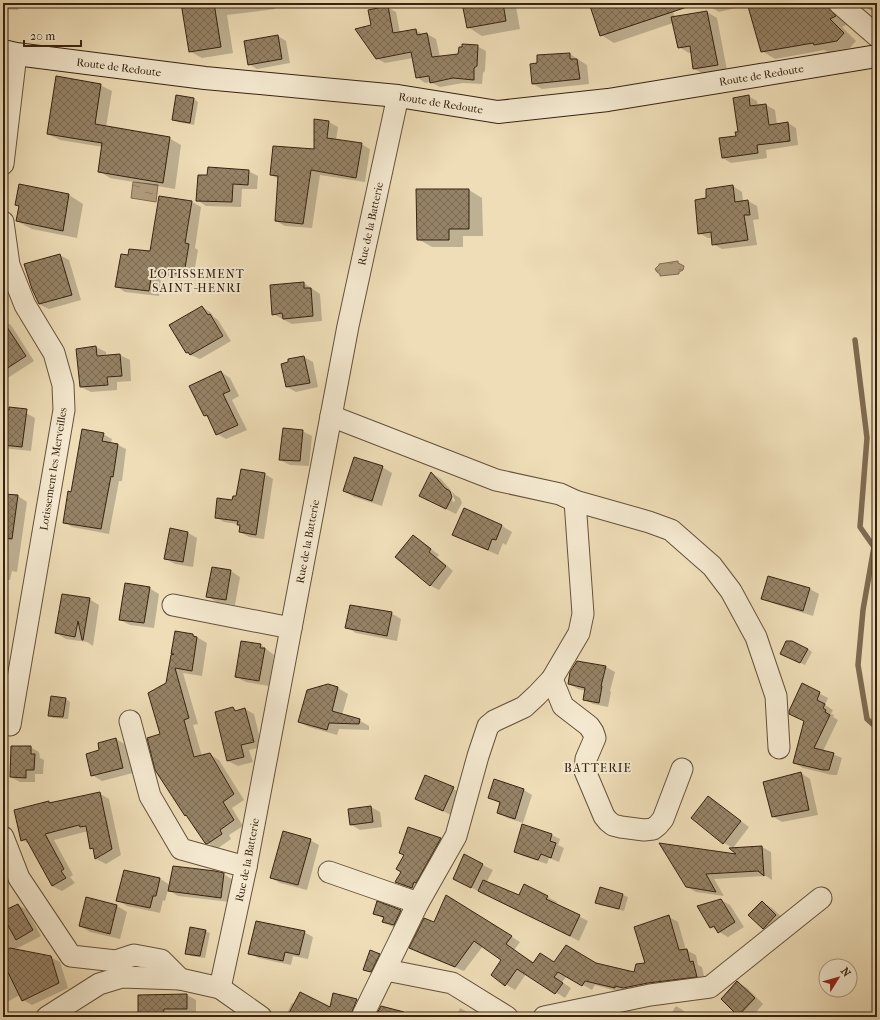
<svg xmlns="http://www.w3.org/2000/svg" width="880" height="1020" font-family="'IM FELL French Canon',serif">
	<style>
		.water { fill: url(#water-ripples); stroke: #806c52 }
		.shadow { fill: #0003; fill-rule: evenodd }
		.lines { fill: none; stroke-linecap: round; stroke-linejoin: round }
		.stream { stroke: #806c52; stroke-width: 5.5 }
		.building { fill: url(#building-cross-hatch); stroke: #372210 }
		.minor-casing { stroke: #65513a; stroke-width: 23 }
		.secondary-casing { stroke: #372210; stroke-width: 24 }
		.minor { stroke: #f4e9d0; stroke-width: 21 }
		.secondary { stroke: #f4e9d0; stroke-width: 22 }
		.labels { text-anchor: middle; stroke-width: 4; stroke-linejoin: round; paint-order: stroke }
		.street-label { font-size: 11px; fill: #372210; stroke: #f4e9d0 }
		.neighbourhood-label { font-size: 12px; letter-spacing: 1px; fill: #372210; stroke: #f4e9d0 }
	</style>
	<defs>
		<pattern id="water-ripples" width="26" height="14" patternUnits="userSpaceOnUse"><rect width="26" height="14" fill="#b09d7e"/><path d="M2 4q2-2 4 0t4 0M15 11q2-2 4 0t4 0" fill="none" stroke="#908066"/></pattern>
		<pattern id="building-cross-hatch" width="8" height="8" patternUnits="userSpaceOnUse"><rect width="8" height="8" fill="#968367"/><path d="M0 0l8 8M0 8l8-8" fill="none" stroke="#7b6b53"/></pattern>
	</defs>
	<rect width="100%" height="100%" fill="#eeddb7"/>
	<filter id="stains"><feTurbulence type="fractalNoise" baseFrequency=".005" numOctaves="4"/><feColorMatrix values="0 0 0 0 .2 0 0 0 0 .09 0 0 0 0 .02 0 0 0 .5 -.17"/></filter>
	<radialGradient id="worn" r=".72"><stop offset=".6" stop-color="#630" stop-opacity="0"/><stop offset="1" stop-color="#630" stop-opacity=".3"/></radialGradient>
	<path class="water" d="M133,182L158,185L156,202L131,198Z
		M678,261V263L684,266L683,270L679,272V274L660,276V274L657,272L655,269L659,265V264Z"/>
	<path class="shadow" d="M3,3H19L18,10L3,9Z
		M182,3H275H274L275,9L227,15L233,53L202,58L189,51Z
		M463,3H521V5L516,7L520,29L482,36L468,27Z
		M590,3H670L675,17L707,12L717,18L727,70L704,74L694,69L692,52L689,53L679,47L673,23L614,43L601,35Z
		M706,3H842L848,24L842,27L856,41L850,48L828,52L824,50L775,59L762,51L748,5L719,12L707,5Z
		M859,3H877V9L872,11Z
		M387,7L396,12L400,33L415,30L424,35L427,34L436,39L440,57L459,55L477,46L486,51L485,71L483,73L482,84L463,83L440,87L430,82L425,83L417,77L413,58L385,63L376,58L372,26Z
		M278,36L286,41L290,63L257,69L249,64Z
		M570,54L587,65L589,84L542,89L533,84L531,65Z
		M100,85L112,91L106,127L169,138L181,145L175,189L110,178L99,171L103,147L60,140L48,134Z
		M748,96L757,101L758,106L766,105L775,110L777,125L788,123L796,128L798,145L766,150L767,158L731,163L723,158L739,132Z
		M194,99L198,102L194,125L178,122L173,119Z
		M315,120L329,122L338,127L336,140L361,144L370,149L365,182L320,175L312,228L285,226L276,221L279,179L271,175L315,150Z
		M248,171L258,176L257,189H242L241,207L206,206L197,200Z
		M733,186L742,192L743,201H748L757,206L759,219L753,220L757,245L722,249L713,244L712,238H708L699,233L707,199Z
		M469,190L482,198L483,236H463V247H432L418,239Z
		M69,195L83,204L77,238L32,229L17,221Z
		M160,197L192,202L201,207L195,248L198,250L193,279L161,276L159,296L125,292L116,286L129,256L151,253Z
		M60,255L69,260L81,300L49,309L39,304Z
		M304,283L320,294L322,321L292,324L273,314L271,286Z
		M202,307L210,312L214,317L218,320L231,341L200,359L186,353Z
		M3,321L11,325L34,361L3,381Z
		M96,347L106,352V356L120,355L130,360L131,381L117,382V390L91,392L81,387Z
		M304,357L313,362L318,387L296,392L287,387Z
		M221,372L230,378L239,396L232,400L247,430L226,439L217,434L209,418L205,416Z
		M3,410L26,413L35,418L31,451L3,448Z
		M302,431L312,436L309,466L290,465L280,460Z
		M103,434L112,439L111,443L118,445L126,449L122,481H119L109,534L72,527L64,522L72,493Z
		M382,467L392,473L382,506L354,497L344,491Z
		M241,470L265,474L273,479L264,539L249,537L240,532L241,526L238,524L224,522L216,517L237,497Z
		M431,473L441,479L455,495L460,498L462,503L456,514L420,496ZM449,490H451L455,501L453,502Z
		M3,494L18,496L27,502L17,572L12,571L10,580L3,579Z
		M464,510L502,526L512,532L506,545L503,543L498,555L464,540L454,535Z
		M188,533L197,538L193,567L175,564L166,559Z
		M414,536L439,555L437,557L453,571L439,590L431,586L396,557Z
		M231,571L240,577L235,605L217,602L208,597Z
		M769,577L810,589L819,594L813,616L772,603L763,598Z
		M149,588L159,594L154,628L130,625L120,620Z
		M89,599L99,605L93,646L87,642L66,639L56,633Z
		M391,613L401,619L397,641L356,633L346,627Z
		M193,635L207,643L202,676L183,673L198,724L193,725L202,756L209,754L219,760L244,800L232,808L243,826L229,835L231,839L217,849L206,842L188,816L186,815L161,735L167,683L175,655L172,653Z
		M241,642L261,645L274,655L269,686L246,682L236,677Z
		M808,649L812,652L805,665L788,657Z
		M606,667L615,672L610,691L611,692L608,707L593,704L584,699L586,691L578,689L569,684Z
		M328,685L338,688L348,694L342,715L359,720L369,726V730L339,729L337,735L309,727L299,722Z
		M803,685L828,698L825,705L833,710L831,714L834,715L833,717L838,720L823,751L833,754L842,758L837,775H832L803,768L794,763L805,721Z
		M66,699L70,702L68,719L53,718L49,715Z
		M233,708L238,711L245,709L254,714L262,747L249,750L253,762L238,766L228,761Z
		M116,739L126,745L133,773L102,781L92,775L100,751Z
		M30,747L39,752L40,758L44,760L43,774H35V782H20L11,777Z
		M801,773L810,779L818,815L782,822L772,816Z
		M425,776L462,793L453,816L416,798Z
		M495,780L524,790L532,795L523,823L507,818L498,813L501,804L489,798Z
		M99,793L109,799L121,855L106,864L96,859L95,850L91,848L88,831L54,840L73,875L70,877L75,883L62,891L52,886L30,844L22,840Z
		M708,798L717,803L749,827L733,848L724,843L692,818Z
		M371,807L380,812L382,827L360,830L350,824Z
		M408,829L441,839L448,843L420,892L404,887L397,882L402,871Z
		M552,835L560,839L558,845L564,848L559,862L549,858L547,864L523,856L515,851Z
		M310,840L319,845L307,890L280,883L271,878Z
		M661,844L740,855L762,847L771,852L772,880L766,876L714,879L724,896L696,892L687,887Z
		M464,856L493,870L486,883L519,897L525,885L557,902L556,905L588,921L579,941L464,884Z
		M215,872L224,874L233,880L230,902L178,896L168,890L165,901L163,900L160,913L127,906L118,900L159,878L170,885Z
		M600,888L623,895L628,897L624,911L601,905L596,902Z
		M721,900L730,905L744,927L728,937L711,927Z
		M455,902L520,942L514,950L534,963L596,964L635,973L646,964L669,917L678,922L686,950L696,955L698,965L702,967L705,981L624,993L595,985L592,990L567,976L562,982L571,988L565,998L526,974L515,990L492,975L503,960L483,946L464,971L419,953L410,948Z
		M762,902L772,908L786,921L773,934L763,929Z
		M377,903L401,911L410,916L403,930L393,927L383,922L384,919L374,913Z
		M18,905L27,910L41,936L14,950L50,957L60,962L68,988L32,1005L23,1000L20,995L3,1004V968L6,966L3,960V912Z
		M117,906L127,912L120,939L90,932L80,926Z
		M205,931L210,933L205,958L191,956L186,953Z
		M304,932L313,937L308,959L293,956L291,965L258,958L250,953Z
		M379,954L384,957L376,974L365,969Z
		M737,982L747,988L763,1004L752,1017H742L739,1015L722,999Z
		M334,994L357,1000L365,1005L360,1017H285L292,1003L330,1008ZM355,1001H358L350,1017Z
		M187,995L196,1000V1013H184L185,1017H139V996Z
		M676,1006L681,1009L692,1017H669Z
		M460,1008L469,1013L473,1017H457Z"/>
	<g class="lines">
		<path class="stream" d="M855,340L867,438L860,527L874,547L863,610L858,665L867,719L877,728
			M875,1017V1000L877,994"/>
	</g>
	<path class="building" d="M181,3H214L221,47L189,52Z
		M462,3H503L506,21L467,28Z
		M589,3H689L690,6L600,36Z
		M747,3H827L828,7L836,16L830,19L844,33L837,41L814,45L813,43L761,52Z
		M388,6L393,33L416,29L417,35L427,33L432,57L458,54L459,47H462V44L478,45L477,66L474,68V80L453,78L430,83L429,76L416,78L411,52L376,59L355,29L371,25L368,10Z
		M707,11L718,65L693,69L690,46L678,48L671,17Z
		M278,35L282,59L248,65L244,41Z
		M570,53V59H577L580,79L532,84L530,64L537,63V55Z
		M56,76L101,84L95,124L170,137L163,183L98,172L102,143L47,134Z
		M176,95L194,98L190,123L172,120Z
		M749,95L750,106L766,104L769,125L788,122L790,141L757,145L758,153L722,158L719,138L736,136L735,132H738L733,98Z
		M314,119L329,121L327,138L362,143L356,178L311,170L303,224L275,221L278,176L270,175L273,146L314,149Z
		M208,167L249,170L248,185L233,184L232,202L196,201L198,175H207Z
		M19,184L69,194L63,231L16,221L19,206L15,205Z
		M733,185L735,202L748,200L750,215H744L748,240L712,245L711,232L698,234L695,200L706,198V189Z
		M416,189H469V229H449V240H417Z
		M159,196L192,201L185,243L189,244L184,274L152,271L149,291L115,287L121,254L128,255L129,249L150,251Z
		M60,254L72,295L39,304L32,289L24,264Z
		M304,282V288H311L313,316L283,319L282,313L272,315L270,285Z
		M202,306L208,315L210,314L223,336L190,355L188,352L186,353L169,325Z
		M3,321L26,356L3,371Z
		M96,346L97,356L120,354L122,376L107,377L108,385L80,387L76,349Z
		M304,356L310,383L286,387L281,364L288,362V359Z
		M221,371L230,391L223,394L238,425L216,435L207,415L204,416L189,386Z
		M9,407L27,409L22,447L3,445V409L9,410Z
		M283,428L303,430L300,461L279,460Z
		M82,429L104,433L102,441L118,444L113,477L111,476L101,529L63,523L68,491L71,492Z
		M354,457L383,466L372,501L343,491Z
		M241,469L265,473L256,535L239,532L240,525H237L238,521L215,518L217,498L232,500L233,496H236Z
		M431,472L445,488L450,491L452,497L446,509L419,496Z
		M3,494L18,495L12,539L3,538Z
		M464,508L502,525L496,540L492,539L488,550L452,535Z
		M170,528L188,532L183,562L164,559Z
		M413,535L431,549L429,552L446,566L430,586L395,557Z
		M212,567L231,570L226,600L206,597Z
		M768,576L810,588L803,611L761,599Z
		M125,583L150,587L144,623L119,620Z
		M62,594L90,598L83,640H82L78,621L75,637L55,633Z
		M350,605L392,612L387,636L345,628Z
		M175,631L193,634V636L197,637L192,671L175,668L189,718L184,720L194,757L210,753L234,794L223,802L234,820L220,830L222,834L207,844L205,843L186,815L185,816L155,770L147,738L160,734L148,693L166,683L171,655L174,654H171Z
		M241,641L261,644L260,648H265L259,681L235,677Z
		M786,641H792L808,649L800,663L780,654Z
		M577,661L606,666L601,686H602L599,703L583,700L585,688L568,684L570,672Z
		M802,683L820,692L817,700L825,704L823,708L826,710L825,712L830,715L814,748L834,753L829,770H823L793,763L804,721L789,714V711Z
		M328,684L338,687L332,711L360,719L359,724L329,723L327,730L298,722L307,690Z
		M51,696L66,698L63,717L48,716Z
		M233,707L235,711L245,708L254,742L241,745L244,757L227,761L215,712Z
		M116,738L123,768L91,776L86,754L99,750L98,743Z
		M11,746H31V754H35L34,770H26V778L10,777Z
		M801,772L809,810L772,817L763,782Z
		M425,775L454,787L443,811L415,799Z
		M494,779L524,789L515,819L497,813L500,802L488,798Z
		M100,792L112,849L95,859L93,848L90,849L86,826L80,827L79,825L45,834L64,869L61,871L66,878L52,886L26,839L21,841L14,810L49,801V803Z
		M708,796L741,821L723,844L691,818Z
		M371,806L373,822L350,825L348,809Z
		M522,824L552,834L550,841L556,843L551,858L541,854L538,860L514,852Z
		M408,827L441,838L416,883L414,882L412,888L395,882L401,872L396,869L404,855L399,853Z
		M283,831L311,839L298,885L270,878Z
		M659,843L736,854L729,848L762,846L764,876L758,871L706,874L716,892L686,887Z
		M464,854L483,864L471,888L453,879Z
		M173,866L215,871L224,873L221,898L168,891Z
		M124,870L160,878L156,896H153L150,908L116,901Z
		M483,880L519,895L524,884L548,896L546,899L580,915L570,936L478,891Z
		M600,887L623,894L619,909L595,903Z
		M446,895L512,936L506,944L533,963L540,953L554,962L566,945L596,963L634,972L636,964L645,963L634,927L669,915L679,950L687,949L690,962L693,961L697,977L648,983L623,988L615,986V988L585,981L582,986L558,972L554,977L563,983L555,994L517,969L505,986L491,975L501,960L474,941L455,967L409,948L424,918L434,922Z
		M86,897L117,905L110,934L79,926Z
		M721,899L735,922L718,933L714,926L710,928L697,906Z
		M377,901L401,910L394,925L382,922L384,917L373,914Z
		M762,901L776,915L763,929L748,915Z
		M18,904L33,930L16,940L5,920L8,918L3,911Z
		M256,921L305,931L299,955L285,952L283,961L248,954Z
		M190,927L206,930L200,956L185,954Z
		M10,948L51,956L59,983L22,1001L3,962V952Z
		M370,950L380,954L371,972L363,970Z
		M737,981L755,998L738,1016L721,999Z
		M300,992L330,1007L333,993L357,999L350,1017H287Z
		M187,994V1009H164L163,1017H138V995Z
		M381,1006L404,1012L403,1017H375Z"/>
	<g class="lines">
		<g class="minor-casing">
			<g id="minor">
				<path d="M839,3L877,36"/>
				<path d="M3,164L16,54"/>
				<path d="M3,222L9,265L25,305L54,353L63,385L64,410L10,725"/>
				<path d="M331,416L496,480L560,494L575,501L583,614L579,633L552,679L537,695L524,707L494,721L488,726L478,756L456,836L418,903L362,1017"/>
				<path d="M575,501L649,522L671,530L712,566L731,591L756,637L776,696L779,748"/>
				<path d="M173,605L291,628"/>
				<path d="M552,679L563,706L589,726L593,732L595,738L586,759L585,771L604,816L608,821L613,825L621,827L644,830L653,829L658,825L663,819L682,769"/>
				<path d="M130,721L150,796L181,849L246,867"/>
				<path d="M3,837L19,878L71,956L116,961L134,955L161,960L180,979"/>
				<path d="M329,872L418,903"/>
				<path d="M386,970L452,983L507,1017"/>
				<path id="s1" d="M220,988L246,867L348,326L398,96"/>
				<path d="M47,1017L99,984L122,977L180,979L220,988L261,1017"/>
				<path d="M544,1017L650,995L710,987L821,898"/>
			</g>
		</g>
		<g class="secondary-casing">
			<g id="secondary">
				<path id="s2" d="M3,51L16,54L205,78L398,96L498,112L608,100L877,56"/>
			</g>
		</g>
		<use href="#minor" class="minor"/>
		<use href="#secondary" class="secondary"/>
	</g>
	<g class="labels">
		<g class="street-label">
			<text dy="4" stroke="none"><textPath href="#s2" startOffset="117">Route de Redoute</textPath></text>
			<text dy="4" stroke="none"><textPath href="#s2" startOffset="765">Route de Redoute</textPath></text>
			<text dy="4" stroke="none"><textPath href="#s2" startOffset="441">Route de Redoute</textPath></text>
			<text dy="4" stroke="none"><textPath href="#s1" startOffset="779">Rue de la Batterie</textPath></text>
			<text transform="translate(53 469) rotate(-81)" y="4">Lotissement les Merveilles</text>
			<text dy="4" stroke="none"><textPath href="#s1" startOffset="455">Rue de la Batterie</textPath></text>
			<text dy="4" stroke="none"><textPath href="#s1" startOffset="131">Rue de la Batterie</textPath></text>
		</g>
		<g class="neighbourhood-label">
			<text x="197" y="278">LOTISSEMENT<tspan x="197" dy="14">SAINT-HENRI</tspan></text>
			<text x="598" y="772">BATTERIE</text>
		</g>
	</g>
	<rect width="880" height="1020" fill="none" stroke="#eeddb7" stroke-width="16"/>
	<rect x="4" y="4" width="872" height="1012" fill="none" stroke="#372210" stroke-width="2"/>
	<rect x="8" y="8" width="864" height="1004" fill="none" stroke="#372210"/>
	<g transform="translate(838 978) rotate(53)"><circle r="19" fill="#f4e9d0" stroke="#a89983"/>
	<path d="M0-3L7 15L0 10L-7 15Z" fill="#8f2418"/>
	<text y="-6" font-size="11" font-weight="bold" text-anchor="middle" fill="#372210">N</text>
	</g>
	<path d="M24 40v6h57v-6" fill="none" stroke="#372210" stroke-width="2"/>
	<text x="30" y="40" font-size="12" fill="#372210" stroke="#f4e9d0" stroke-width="3" paint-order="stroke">20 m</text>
	<rect width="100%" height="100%" filter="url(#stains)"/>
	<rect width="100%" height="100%" fill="url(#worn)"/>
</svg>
